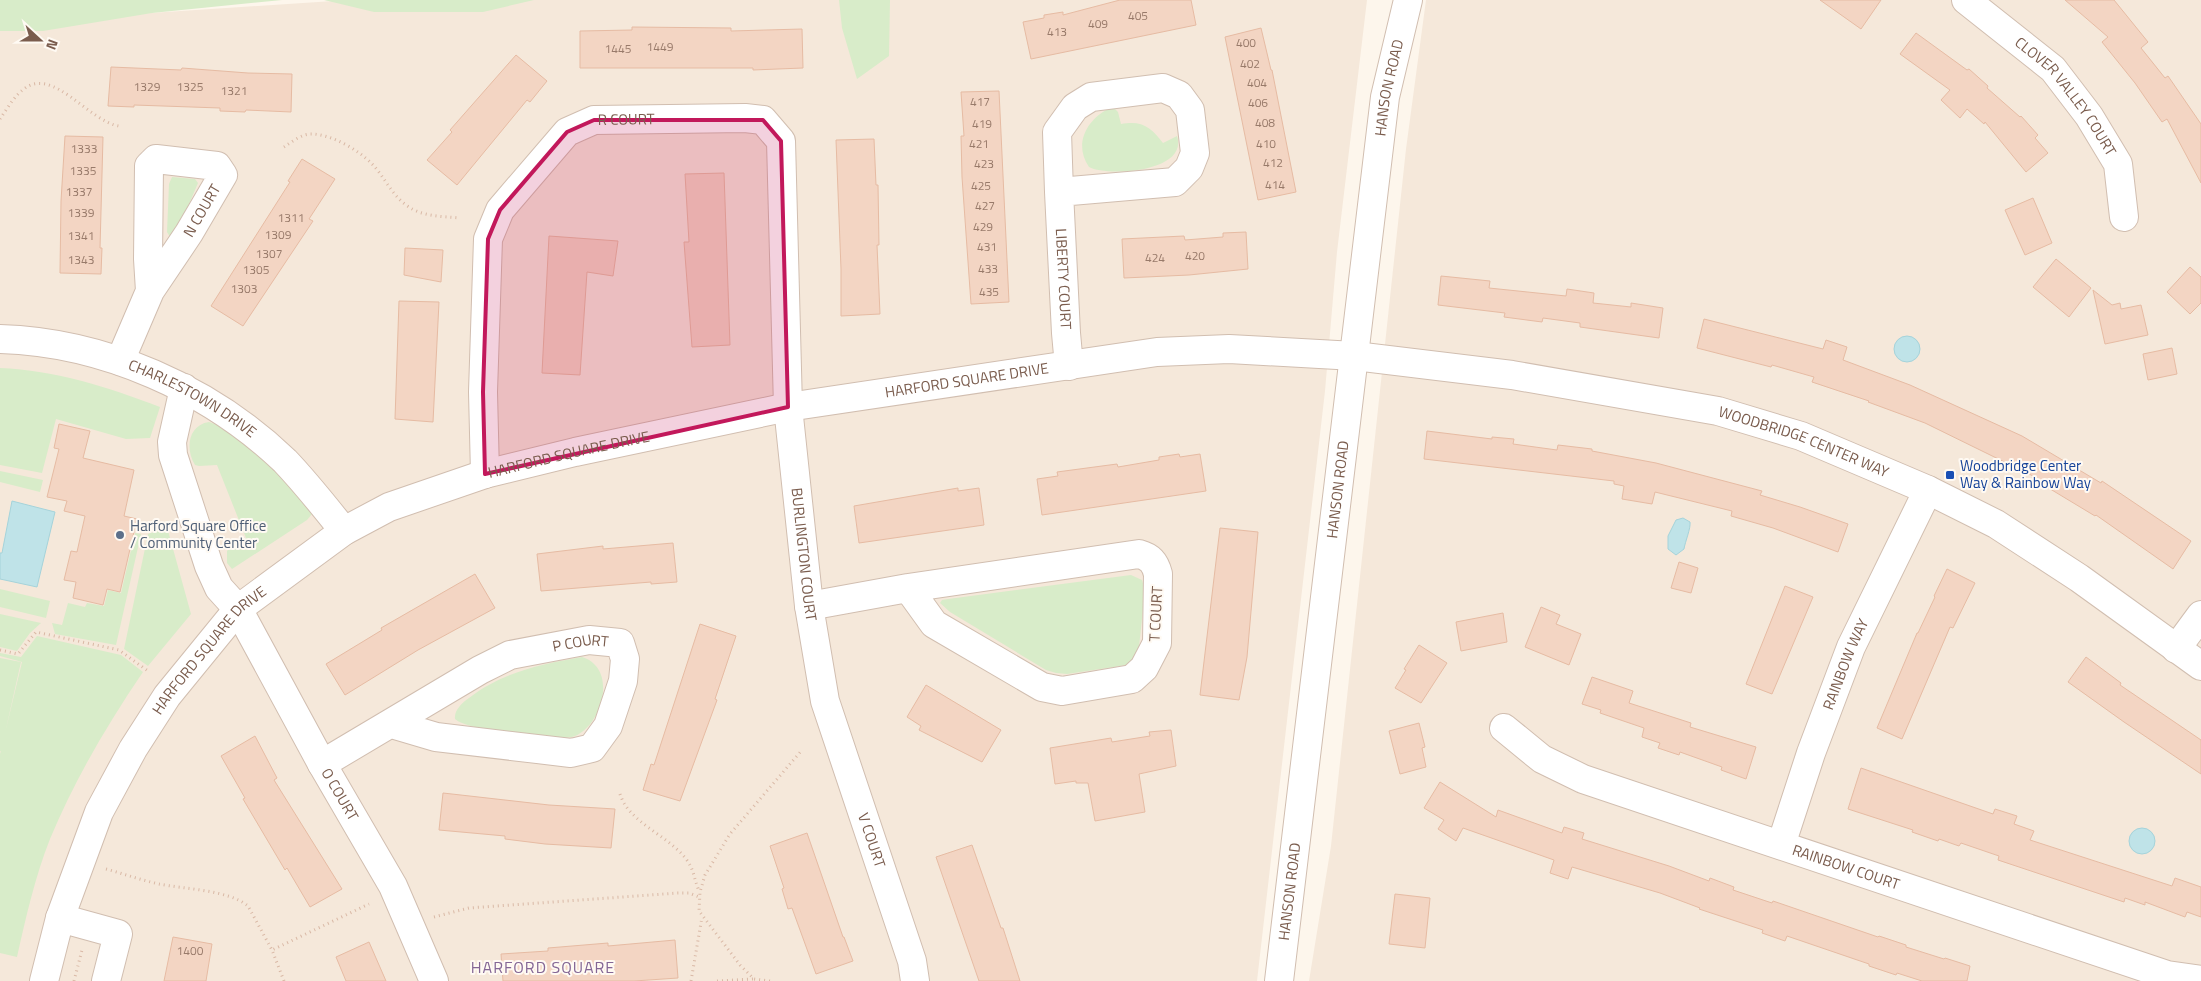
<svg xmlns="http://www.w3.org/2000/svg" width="2201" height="981" font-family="'Titillium Web',sans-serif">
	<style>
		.residential { fill: #f5e8da }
		.green { fill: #d8ecc9 }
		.water { fill: #bfe3e8; stroke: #a5d3da }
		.building { fill: #f3d5c3; stroke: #e6bba3 }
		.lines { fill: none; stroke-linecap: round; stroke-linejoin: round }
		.minor-casing { stroke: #d1beb0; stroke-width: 30 }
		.path { stroke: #d9b8a5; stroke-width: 3; stroke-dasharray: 1 4; stroke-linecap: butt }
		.minor { stroke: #fff; stroke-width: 28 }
		.marked { fill: #c2185b; fill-opacity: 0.2; stroke: #c2185b; stroke-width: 4; stroke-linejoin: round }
		.transit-dot { fill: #1a4fb4; stroke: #fffaf3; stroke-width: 2 }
		.service-dot { fill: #5c6f8a; stroke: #fffaf3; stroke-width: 2 }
		.labels { text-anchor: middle; stroke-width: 4; stroke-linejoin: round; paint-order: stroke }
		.number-label { font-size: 12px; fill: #987a6a }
		.street-label { font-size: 15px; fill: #7a5c4d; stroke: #fffaf3 }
		.transit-label { font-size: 15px; fill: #164399; stroke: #fffaf3; text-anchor: start }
		.service-label { font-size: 15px; fill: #4e5e75; stroke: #fffaf3; text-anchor: start }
		.neighbourhood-label { font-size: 16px; letter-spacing: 1px; fill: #846695; stroke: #fffaf3 }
	</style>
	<rect width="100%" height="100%" fill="#fdf6ec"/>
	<path class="residential" d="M348,0H1367L1337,252L1325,391L1257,981H0V23Z
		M1426,0H2201V981H1309L1331,846L1406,149Z"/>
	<path class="green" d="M0,0H282L152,13L43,31H0Z
		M324,0H534L483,12H374Z
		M839,0H890L889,56L857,79L842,28Z
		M1110,108L1115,109L1118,112L1121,124C1142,120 1151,127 1163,143L1177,136C1189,172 1107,177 1089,167C1073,144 1087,119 1110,108Z
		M172,177L195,179L198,183L175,237H170L167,232L169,184Z
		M0,368C55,370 108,387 160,407L150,438L126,439L56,419L42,473L0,465Z
		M209,422C238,430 295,489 312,514L307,520L232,569L227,563V551L233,544L246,538L217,465L199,466L195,465C185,449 188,425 209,422Z
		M0,471L43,480L40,492L0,482Z
		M167,527L191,614L148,666L124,649L148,534Z
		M135,533L141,534L116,645L55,634L52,623L62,625L68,603L85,607L87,603L104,606L108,590L121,593Z
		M1131,575L1142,580L1145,591L1138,656L1127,665L1067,674L1056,673L1046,670L950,612L940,603L942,600L948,599Z
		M0,589L50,601L46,618L0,607Z
		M0,614L41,623L30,633L17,651L0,647Z
		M37,636L121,655L143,672C107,725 75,779 50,839C35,877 26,917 17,957L0,953V754L22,662L0,656V653L21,657Z
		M582,657C618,668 603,724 575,736C558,743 468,731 455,719C454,710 462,703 469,698C502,672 542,664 582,657Z
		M0,658L21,662L1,751H0Z"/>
	<path class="water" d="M1894 349a13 13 0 1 1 26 0a13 13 0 1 1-26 0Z
		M12,501L55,512L37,587L0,579V553H2Z
		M1683,518L1690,522C1691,528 1685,542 1684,549L1676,555L1668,549V536L1676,520Z
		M2129 841a13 13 0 1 1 26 0a13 13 0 1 1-26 0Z"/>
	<path class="building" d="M1120,0H1191L1196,25L1031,59L1023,22L1044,18V15L1063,12V15Z
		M1820,0H1881L1861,29Z
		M2065,0H2114L2148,42L2141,48L2165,78L2168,76L2201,124V183L2167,119L2162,122L2135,83L2102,42L2108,37Z
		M632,27L731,28V31L802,29L803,68L753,70V68H580V31L632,30Z
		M1261,28L1271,70H1272L1296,192L1258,200L1225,37Z
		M1916,33L1967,70L1969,69L1988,86L1987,88L2020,117L2021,116L2038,135L2035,138L2048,153L2026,172L1985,122L1984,124L1967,109L1960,118L1941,100L1950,90L1900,54Z
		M516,55L547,81L530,102L527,100L457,185L427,160L452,132L450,130Z
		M111,67L181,70L182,68L248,73L292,74L291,112L246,110L245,112L220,111V108L134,105V107L108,106Z
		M999,91L1009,302L971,304L962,177L961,136H964L961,92Z
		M65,136L103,137L100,248H102L101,274L60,273L61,201Z
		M874,139L876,185H878L879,245H877L880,314L841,316V269L836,140Z
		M302,159L335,179L309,219L313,221L243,326L211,306L290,182L288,181Z
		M724,173L730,345L692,347L684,242H689L685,174Z
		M2033,198L2052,243L2025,255L2005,210Z
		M1246,232L1248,269L1189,275L1124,278L1122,239L1184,236L1185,240L1223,237V233Z
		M549,236L618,241L613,276L587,272L580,375L542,373Z
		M405,248L443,250L441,282L404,275Z
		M2056,259L2091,288L2069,317L2033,287Z
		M2190,267L2201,277V303L2190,314L2167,292Z
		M1441,276L1490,281L1489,288L1566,296L1567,289L1594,293L1593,303L1631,307V303L1663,308L1659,338L1580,327V323L1543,318L1542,322L1504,317L1505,313L1438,305Z
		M2093,290L2112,305L2120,303L2121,309L2141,305L2148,335L2105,344Z
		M399,301L439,302L433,422L395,419Z
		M1704,319L1823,349L1826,340L1847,347L1843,360L1910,385L2022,436L2101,483L2102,481L2191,541L2173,569L2096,515L2095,516L2032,478L2033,476L1925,423L1868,402L1869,401L1812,382L1814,377L1772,365L1771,367L1697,348Z
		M2172,348L2177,374L2148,380L2143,354Z
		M59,424L90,431L83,458L134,470L124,516L137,519L120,592L107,589L103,605L73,598L76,582L64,580L71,551L77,552L85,516L64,511L67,501L47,497L59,449L54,448Z
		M1427,431L1492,439V437L1514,439L1513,444L1557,450L1558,445L1592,449V451L1656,463L1762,491L1760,495L1800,507L1848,524L1838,552L1773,528L1731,516L1732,511L1655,492L1652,504L1622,499L1624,486L1614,484V481L1424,459Z
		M1179,454L1180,457L1200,454L1206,491L1042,515L1037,479L1058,476L1057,472L1117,464L1118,467L1159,460V457Z
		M958,488V491L979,488L984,525L859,543L854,506Z
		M1220,528L1258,532L1247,657L1239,700L1200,695Z
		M673,543L677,582L651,584V582L541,591L537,554L603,546V549Z
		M1679,562L1698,568L1691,593L1671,588Z
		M1947,569L1975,583L1953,628L1950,627L1902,739L1877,728L1917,633H1918L1935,597L1934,596Z
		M475,574L495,608L418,650L345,695L326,664L382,630L381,628Z
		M1785,586L1813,597L1772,694L1746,684Z
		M1541,607L1560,615L1556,624L1581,634L1569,665L1525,647Z
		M1503,613L1507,642L1461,651L1456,622Z
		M700,624L736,636L715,699L717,700L680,801L643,790L651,764L654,765Z
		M1419,645L1447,663L1421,703L1395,688L1406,670L1404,669Z
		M2086,657L2121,683L2120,685L2201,740V774L2124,722L2068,682Z
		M1592,677L1633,691L1629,703L1691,723L1690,727L1756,747L1746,779L1721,770L1722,767L1680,752L1679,755L1658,748L1660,743L1642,737L1644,728L1600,713L1601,710L1582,704Z
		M926,685L1001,730L982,762L919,730L921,726L907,717Z
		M1419,723L1425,747L1422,748L1426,767L1400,774L1389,731Z
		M1171,730L1176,766L1139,774L1145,812L1095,821L1088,783H1076V781L1055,784L1050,748L1111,738L1112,742L1150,736L1149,732Z
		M255,736L277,778L274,780L342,889L310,907L287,868L285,870L243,799L245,798L221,756Z
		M1861,768L1993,814L1995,809L2017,816L2014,824L2034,831L2030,840L2172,886L2175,878L2201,887V917L2187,912L2185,917L2145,902V905L2125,898L2124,902L1998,860L1999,856L1961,843L1959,846L1939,839L1938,841L1912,832L1913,830L1848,809Z
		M1440,782L1496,817L1498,810L1562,833L1564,827L1584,833L1582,839L1669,866L1709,881L1710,878L1734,887L1733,890L1772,903L1773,901L1878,937L1879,936L1906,945V947L1944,959L1945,958L1970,966L1967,981H1922L1897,973L1896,975L1869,966V964L1787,936L1785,941L1762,933L1763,930L1699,909L1700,908L1660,893L1572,867L1568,879L1550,873L1554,860L1463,828L1456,841L1438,829L1444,820L1424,808Z
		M443,793L549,805L615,809L611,848L545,844L505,839V836L439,830Z
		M807,833L843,937H844L853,961L816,974L792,908L788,909L782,889L784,888L770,846Z
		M972,845L1001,928H1003L1020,981H979L936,857Z
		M1395,894L1430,898L1425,948L1389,944Z
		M173,937L212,944L206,981H164Z
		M675,940L678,978L634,981H503L501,954L548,951V948L608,943V946Z
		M369,942L386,981H346L336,957Z"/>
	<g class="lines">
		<g class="minor-casing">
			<g id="minor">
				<path id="s1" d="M1966,0L2053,69L2089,116L2118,164L2124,217"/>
				<path id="s2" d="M1059,192L1175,182L1189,168L1195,153L1190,110L1179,95L1163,88L1091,97L1075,107L1057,132L1059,192L1066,333L1069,366"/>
				<path id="s3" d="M0,339C104,342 210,389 285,461C306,483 325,507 344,531"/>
				<path id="s4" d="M120,361L150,291L189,233L223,175L217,166L156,159L149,166L148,259L150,291"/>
				<path id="s5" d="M184,388L172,442L173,455L209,566L219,588L238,609L322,764L393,886L434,981"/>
				<path id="s6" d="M485,474L483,392L488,239L500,210L567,132L594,120L745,118L763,120L781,141L788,407L809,606L825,701L912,961L915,981"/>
				<path d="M809,606L908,588L1139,554C1150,557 1155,562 1158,574L1157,643L1144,668L1132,679L1062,691L1042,687L934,624L908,588"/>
				<path d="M2176,649L2201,615"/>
				<path id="s7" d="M1504,728L1542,759L1583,779L2167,975L2201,980"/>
				<path id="s8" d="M322,764L480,670L510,655L589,640L620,643L625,659L623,681L608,726L592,748L571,753L436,737L392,724"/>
				<path id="s9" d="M1781,845L1811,753L1851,647L1928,490"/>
				<path d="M60,918L118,934L106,981"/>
				<path id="s10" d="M44,981L60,918L99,812L133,749L167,696L238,609L344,531L389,507L485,474L575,452L788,407L1157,352L1229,349L1355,356L1512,375L1718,411L1801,436L1928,490L1996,524L2079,578L2201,666"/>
				<path id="s11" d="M1279,981L1385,97L1408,0"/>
			</g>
		</g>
		<path class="path" d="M0,119C7,109 14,96 24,89C53,66 88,121 119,126
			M284,147C292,142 301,134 311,134C331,134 359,150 372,164C384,176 391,194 406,205C422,217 440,216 460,218
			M0,650L18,654L36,632L119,650L148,671
			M620,794C629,823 668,835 686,859C694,869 694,879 699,891
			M106,869C124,874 141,880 159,884C184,889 229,890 248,906L272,950
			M434,917L469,908L678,893H689L699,897
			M74,981L82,950
			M284,981L272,950L369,904
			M691,981L702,917
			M717,981L753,979
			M770,981L754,979L740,965L699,911L700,892L705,875L730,834L802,750"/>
		<use href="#minor" class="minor"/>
	</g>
	<path class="marked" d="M594,120H763L781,141L788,407L485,474L483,392L488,239L500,210L567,132Z"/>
	<rect class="transit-dot" x="1945" y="470" width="10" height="10" rx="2.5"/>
	<circle class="service-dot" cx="120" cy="535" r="5"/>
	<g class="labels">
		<g class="number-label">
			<text x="1138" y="20">405</text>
			<text x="1098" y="28">409</text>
			<text x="1057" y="36">413</text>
			<text x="1246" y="47">400</text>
			<text x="660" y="51">1449</text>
			<text x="618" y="53">1445</text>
			<text x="1250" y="68">402</text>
			<text x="1257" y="87">404</text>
			<text x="147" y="91">1329</text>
			<text x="190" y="91">1325</text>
			<text x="234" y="95">1321</text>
			<text x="980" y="106">417</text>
			<text x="1258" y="107">406</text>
			<text x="1265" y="127">408</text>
			<text x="982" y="128">419</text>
			<text x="979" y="148">421</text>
			<text x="1266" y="148">410</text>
			<text x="84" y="153">1333</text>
			<text x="1273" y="167">412</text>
			<text x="984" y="168">423</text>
			<text x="83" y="175">1335</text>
			<text x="1275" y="189">414</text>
			<text x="981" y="190">425</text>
			<text x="79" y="196">1337</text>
			<text x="985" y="210">427</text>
			<text x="81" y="217">1339</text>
			<text x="291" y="222">1311</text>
			<text x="983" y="231">429</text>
			<text x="278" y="239">1309</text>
			<text x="81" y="240">1341</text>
			<text x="987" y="251">431</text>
			<text x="269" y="258">1307</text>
			<text x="1195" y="260">420</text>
			<text x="1155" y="262">424</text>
			<text x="81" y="264">1343</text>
			<text x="988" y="273">433</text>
			<text x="256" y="274">1305</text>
			<text x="244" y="293">1303</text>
			<text x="989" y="296">435</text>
			<text x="190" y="955">1400</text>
		</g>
		<g class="street-label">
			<text dy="5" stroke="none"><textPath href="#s11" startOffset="900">HANSON ROAD</textPath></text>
			<text dy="5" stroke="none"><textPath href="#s1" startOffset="140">CLOVER VALLEY COURT</textPath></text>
			<text dy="5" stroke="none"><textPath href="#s6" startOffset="431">R COURT</textPath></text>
			<text dy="5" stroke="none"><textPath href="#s4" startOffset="172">N COURT</textPath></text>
			<text dy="5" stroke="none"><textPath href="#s2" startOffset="501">LIBERTY COURT</textPath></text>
			<text dy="5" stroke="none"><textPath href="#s10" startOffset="1200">HARFORD SQUARE DRIVE</textPath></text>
			<text dy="5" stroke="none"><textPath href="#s3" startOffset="204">CHARLESTOWN DRIVE</textPath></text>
			<text dy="5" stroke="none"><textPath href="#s10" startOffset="2049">WOODBRIDGE CENTER WAY</textPath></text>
			<text dy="5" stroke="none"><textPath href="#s10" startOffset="795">HARFORD SQUARE DRIVE</textPath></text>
			<text dy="5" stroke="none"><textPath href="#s11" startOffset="495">HANSON ROAD</textPath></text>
			<text dy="5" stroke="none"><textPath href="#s6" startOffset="1010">BURLINGTON COURT</textPath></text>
			<text transform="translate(1156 614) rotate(-87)" y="5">T COURT</text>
			<text dy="5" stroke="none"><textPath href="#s8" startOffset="289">P COURT</textPath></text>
			<text dy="5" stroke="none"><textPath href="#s10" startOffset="375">HARFORD SQUARE DRIVE</textPath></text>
			<text dy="5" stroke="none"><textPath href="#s9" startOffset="192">RAINBOW WAY</textPath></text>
			<text dy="5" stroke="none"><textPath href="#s5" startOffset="449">O COURT</textPath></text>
			<text dy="5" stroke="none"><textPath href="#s6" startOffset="1305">V COURT</textPath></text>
			<text dy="5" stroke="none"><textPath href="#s7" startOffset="372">RAINBOW COURT</textPath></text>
			<text dy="5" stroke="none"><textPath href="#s11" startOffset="90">HANSON ROAD</textPath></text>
		</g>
		<g class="transit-label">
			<text x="1960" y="471">Woodbridge Center<tspan x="1960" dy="17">Way &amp; Rainbow Way</tspan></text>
		</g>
		<g class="service-label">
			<text x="130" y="531">Harford Square Office<tspan x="130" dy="17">/ Community Center</tspan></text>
		</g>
		<g class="neighbourhood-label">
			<text x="543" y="973">HARFORD SQUARE</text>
		</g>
	</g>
	<g transform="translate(40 40) rotate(111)" stroke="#fffaf3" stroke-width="4" paint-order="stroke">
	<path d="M0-4L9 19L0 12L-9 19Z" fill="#7a5c4d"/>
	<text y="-8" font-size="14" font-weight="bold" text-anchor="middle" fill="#7a5c4d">N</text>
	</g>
</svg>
